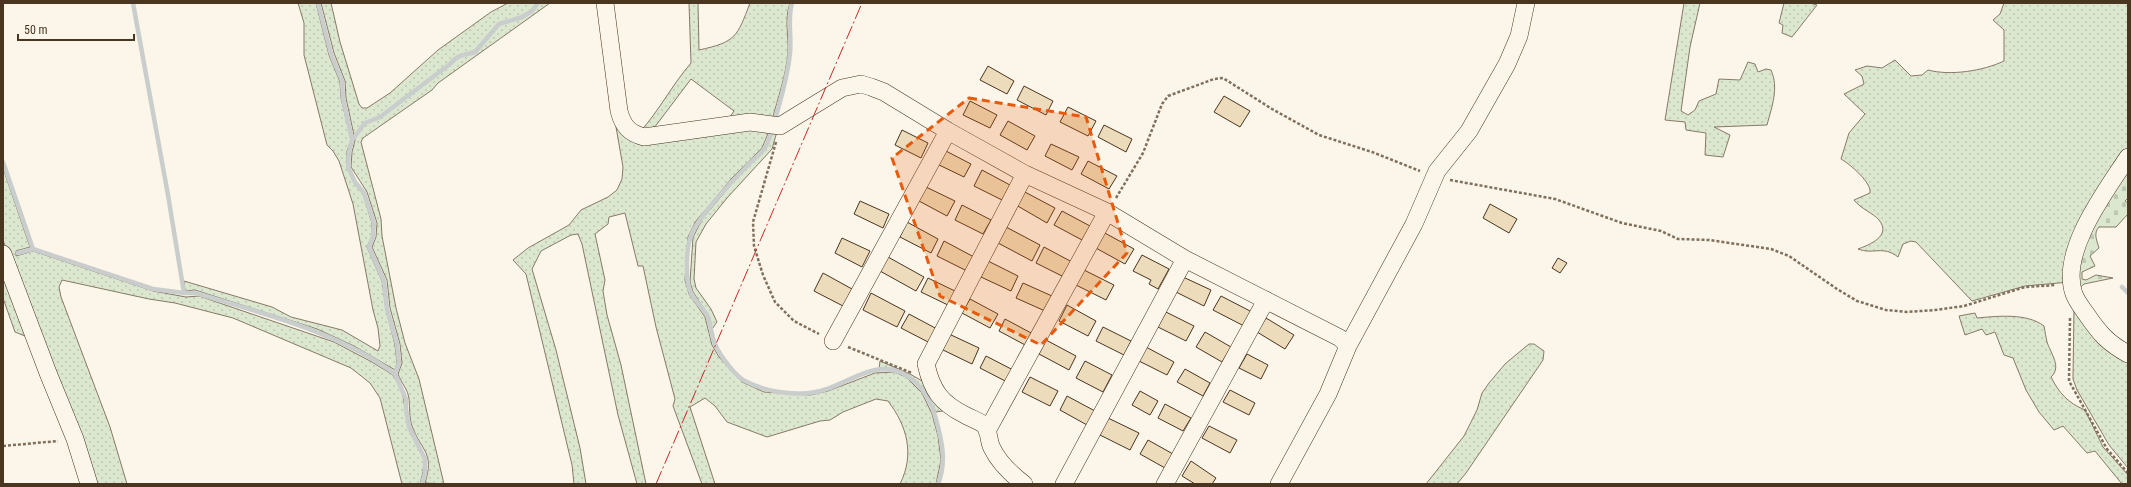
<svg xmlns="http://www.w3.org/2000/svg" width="2131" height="487" font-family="'Roboto Condensed',sans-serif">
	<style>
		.grass { fill: url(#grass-dots); stroke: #887966 }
		.cemetery { fill: url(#cemetery-stones); stroke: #887966 }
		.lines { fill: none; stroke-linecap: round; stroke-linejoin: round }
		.stream { stroke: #c9cecd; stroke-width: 4.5 }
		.building { fill: #ecdcbc; stroke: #4a3520 }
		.minor-casing { stroke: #4a3520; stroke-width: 18 }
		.path { stroke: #7f6f5c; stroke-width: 2.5; stroke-dasharray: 3 2; stroke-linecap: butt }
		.minor { stroke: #fbf6e9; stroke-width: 17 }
		.power { stroke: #c62828; stroke-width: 1; stroke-dasharray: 14 3 2 3; stroke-linecap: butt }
		.marked { fill: #e8590c; fill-opacity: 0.2; stroke: #e8590c; stroke-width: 3; stroke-dasharray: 8 5; stroke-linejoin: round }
	</style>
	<defs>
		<pattern id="grass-dots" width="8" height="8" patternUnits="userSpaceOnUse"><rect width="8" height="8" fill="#dce7d0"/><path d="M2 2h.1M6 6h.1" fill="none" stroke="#bec7b2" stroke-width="1.8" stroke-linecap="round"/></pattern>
		<pattern id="cemetery-stones" width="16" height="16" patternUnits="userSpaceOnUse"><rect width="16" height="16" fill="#dce7d0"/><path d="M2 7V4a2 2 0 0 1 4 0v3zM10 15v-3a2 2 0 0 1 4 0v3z" fill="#bec7b2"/></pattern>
	</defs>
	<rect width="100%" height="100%" fill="#fbf6e9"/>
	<path class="grass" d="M298,3H316L329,55L340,82L341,98L351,140L347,151V168L354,183L363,194L372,223V236L367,247L382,281L386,309L395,345L397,363L395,370L354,346L317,329L195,290L185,291L184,281L272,307L291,317L342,330L378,351L380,346L378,328L373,310L353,204L339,161L333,151L327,145L304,55V23Z
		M321,3H331L340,42L359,104L362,108H367L390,93L438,50L491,12L508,3H550L438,83L432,90L363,138L361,142L381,219L382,236L396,308L405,343L419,379L444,484L425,483C435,452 421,451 412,426C409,417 410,408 409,399C408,389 401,383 398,374L402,363L400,344L390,308L387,280L372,247L376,237L377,223L367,192L351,167L352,152L355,140L346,98L345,81L334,53Z
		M689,3H698L699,50C736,42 737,37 750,3H790C784,20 789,35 788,53C786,75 778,98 772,120H728L734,111L691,79L651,132L639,133C659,111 672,85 691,63Z
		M1684,3H1700L1690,47L1681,111L1688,115L1695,110L1699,101L1716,94L1719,79L1740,80L1748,62L1755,64L1758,72L1766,69L1771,70C1779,88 1772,106 1767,125L1714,127L1730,135L1723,157L1705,155L1706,133L1686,130L1685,122L1665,120Z
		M1784,3H1810L1817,5L1792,37L1782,33L1783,25L1779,23Z
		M2004,3H2128V150L2070,282L2025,286L1972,301L1916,242L1911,241L1903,244L1898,257C1883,245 1873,255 1858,249C1869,245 1892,236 1879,220C1873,213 1861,209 1854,200L1870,193C1872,183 1850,164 1841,159L1849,133L1865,114L1844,94L1864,84L1862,76L1855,70L1867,66L1882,68L1895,60L1911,76L1922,75L1928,70C1950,76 1983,71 2004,61V30L1993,20L2000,14Z
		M614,103L622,131L770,129L762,148L732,178L696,221L688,237L685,280L689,294L705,317L712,345L719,357L742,382L764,392L810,395L828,391L875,373L894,372L906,377L922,393L932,414L938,436L941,460L936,484H900C915,454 907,426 888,401L876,399L843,412L830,420L820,421L767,437L727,422L715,406L705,398L690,407L715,484H702L673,406L675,399L656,327L643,266H638L625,213L609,217L608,224L595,234L605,280L603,291L607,315L621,365L646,484H637L618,415L582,244L578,234L571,235L541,251L532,269L556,350L580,448L586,484H574L572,465L526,274L513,260L528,248L569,225L581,210L608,197L617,190L622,179L623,167L616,127Z
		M778,128L772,149L727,198L706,224L696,242L694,279L696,288L711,309L717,322L712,329L708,315L693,292L690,282L693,237L703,218L735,180L765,150L773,133Z
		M3,168L30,247L16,251V256L33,251L153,291L186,297L199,296L334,342L372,362L393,375L402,390L408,427L424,459L423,472L420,484H402L380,398L370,383L351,368L233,318L175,303L149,299L62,280L59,287L61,297L110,427L127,484H93L3,240Z
		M3,265L30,338L15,332L3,298Z
		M2074,308L2128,357V468L2109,445L2077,390L2073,379Z
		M1975,313L1977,318C1998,316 2027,313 2044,326C2045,332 2046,337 2047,342C2051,354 2062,367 2051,377C2059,393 2068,403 2085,410L2103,447L2128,475V484H2122L2095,451L2087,453L2063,426L2054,430L2039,412L2026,390L2013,358L2004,355L1995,332L1986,335L1982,329L1965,335L1959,316Z
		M1529,344H1534L1544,351L1543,360L1466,473L1457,484H1426L1464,436L1477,410L1482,393L1489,383L1505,364Z
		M880,361L910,374L931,386L949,410L936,412C924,389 909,364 879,369Z"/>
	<path class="cemetery" d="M2128,165V198L2125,201L2128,203V214L2116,227H2099C2093,233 2097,241 2099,248L2090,256L2095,266L2082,272V279L2086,280L2096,275L2113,278L2084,284L2076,291L2080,247Z"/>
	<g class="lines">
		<path class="stream" d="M133,3L168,195L184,293
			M318,3L331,54L342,81L343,98L352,140L349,152L348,167L355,182L364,193L374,223L373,236L369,247L384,281L387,309L397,344L399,363L395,374L406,399V409L409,427L425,459V473L422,484
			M775,120C781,98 788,76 790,53C792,36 787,20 792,3
			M772,130C770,136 768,144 764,149C760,155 752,160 747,166C732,181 698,217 691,236C686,248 685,282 691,293C695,301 702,307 707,315C711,323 711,335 715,344C719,354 735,376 745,381C764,391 788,395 809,393C833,391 852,375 875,370C907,364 929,391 936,419C942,441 947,462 938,484
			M352,140L365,123L380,117L450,64C459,53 463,56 475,52L499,24L522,17L532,11L538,3
			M3,162L33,249
			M18,253L33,249L153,289L184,293H196C263,314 337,331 395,374
			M2122,287L2128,293"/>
	</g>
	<path class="building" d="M988,66L1014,81L1007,94L980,80Z
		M1024,86L1053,101L1046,115L1017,100Z
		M1224,96L1250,111L1240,127L1214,112Z
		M970,101L997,115L990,128L963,115Z
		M1068,107L1096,121L1088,136L1060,122Z
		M1008,121L1035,136L1027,150L1000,135Z
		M1104,125L1132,139L1126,152L1098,137Z
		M902,130L928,143L921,158L895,145Z
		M1051,144L1079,157L1072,170L1045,156Z
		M944,150L971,164L964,177L937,164Z
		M1088,161L1117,176L1109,189L1081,174Z
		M982,170L1010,185L1002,200L974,186Z
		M926,187L955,201L947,216L919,201Z
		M1023,191L1055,208L1047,223L1016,205Z
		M860,201L889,214L883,228L854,214Z
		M1490,204L1517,219L1509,233L1483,218Z
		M962,205L991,220L983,234L955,220Z
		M1062,211L1090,226L1082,240L1054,225Z
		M907,222L938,239L931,253L900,237Z
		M1006,227L1040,245L1032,261L998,243Z
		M1103,232L1134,249L1125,264L1094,247Z
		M842,238L870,251L862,267L835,253Z
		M944,241L974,257L967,271L937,256Z
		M1044,247L1072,262L1064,277L1036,263Z
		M1142,255L1169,269L1158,289L1149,284L1151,280L1133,271Z
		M888,257L924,277L916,291L880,271Z
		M1558,258L1567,263L1560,273L1552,268Z
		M988,261L1018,276L1011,291L981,277Z
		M1084,270L1114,285L1106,300L1076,285Z
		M823,273L852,289L843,306L814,291Z
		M1183,277L1211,290L1204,306L1176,292Z
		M928,278L957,292L950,306L921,292Z
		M1023,283L1052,296L1045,311L1016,298Z
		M871,293L905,311L897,327L863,310Z
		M1221,296L1252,312L1244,326L1213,310Z
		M970,299L998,314L990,328L962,313Z
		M1067,305L1096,321L1088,336L1059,321Z
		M1166,312L1194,326L1186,341L1158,327Z
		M909,314L937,329L930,343L901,328Z
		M1266,318L1294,335L1285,349L1257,332Z
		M1005,319L1033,334L1027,346L999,331Z
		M1103,327L1131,341L1124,355L1096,341Z
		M1205,332L1231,347L1222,362L1196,347Z
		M949,334L979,348L972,364L941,349Z
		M1046,340L1076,356L1069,370L1039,354Z
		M1146,347L1174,362L1167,375L1139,361Z
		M1247,354L1268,365L1261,379L1239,368Z
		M986,356L1017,372L1011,384L980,368Z
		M1085,361L1112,375L1103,392L1076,378Z
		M1185,369L1210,383L1203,396L1177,382Z
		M1030,377L1058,391L1050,406L1022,392Z
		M1230,390L1255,403L1249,415L1223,402Z
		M1140,391L1158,401L1150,415L1132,405Z
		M1067,396L1095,411L1087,425L1060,410Z
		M1165,404L1191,418L1183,431L1158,418Z
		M1108,418L1139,433L1130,450L1100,435Z
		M1209,426L1237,440L1230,453L1202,438Z
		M1148,440L1173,454L1165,468L1140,454Z
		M1191,461L1216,478L1212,484H1195L1182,476Z"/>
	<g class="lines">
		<g class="minor-casing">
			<path id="minor" d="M605,3L619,111C623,126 629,133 644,137L750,122L780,126L842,88L861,84L871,87L884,92L948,131L1025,174L1107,212L1185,259L1340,338L1348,346
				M2128,157C2106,191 2059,252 2074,294C2077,302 2083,309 2087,315C2100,334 2108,343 2128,354
				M3,254L48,373L75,439L89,484
				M833,341L948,131
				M987,431L1107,212
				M1024,484C1011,474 999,463 992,448C988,441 990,431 984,425C979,421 970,418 965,415C941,403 932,391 926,364L1025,174
				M1064,484L1185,259
				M1165,484L1266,300
				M1279,484L1328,394L1348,346L1414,224L1437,171L1469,131L1507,64L1519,36L1526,3"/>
		</g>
		<path class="path" d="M776,142L753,222L754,246L763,275L775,302L794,321L819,334
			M1450,180L1555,199L1622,223L1661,231L1678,239L1709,240L1771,249L1789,256L1837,289L1857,301L1886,310L1907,312L1935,310L1964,306L2025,287L2056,285
			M1116,198L1143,153L1162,104L1168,96L1214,79L1223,78L1272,109L1319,135L1372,152L1420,171
			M2070,318L2069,381L2107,449L2128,473
			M848,347L912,373
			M3,446L58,441"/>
		<use href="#minor" class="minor"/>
		<path class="power" d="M656,484L862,3"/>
	</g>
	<path class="marked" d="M969,98L1086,117L1127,253L1041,345L940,296L892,158Z"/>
	<rect width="2131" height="487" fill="none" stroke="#4a3520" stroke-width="8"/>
	<path d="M18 34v6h116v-6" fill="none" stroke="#4a3520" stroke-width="2"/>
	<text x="24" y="34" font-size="12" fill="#4a3520" stroke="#fbf6e9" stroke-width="3" paint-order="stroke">50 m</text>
</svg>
